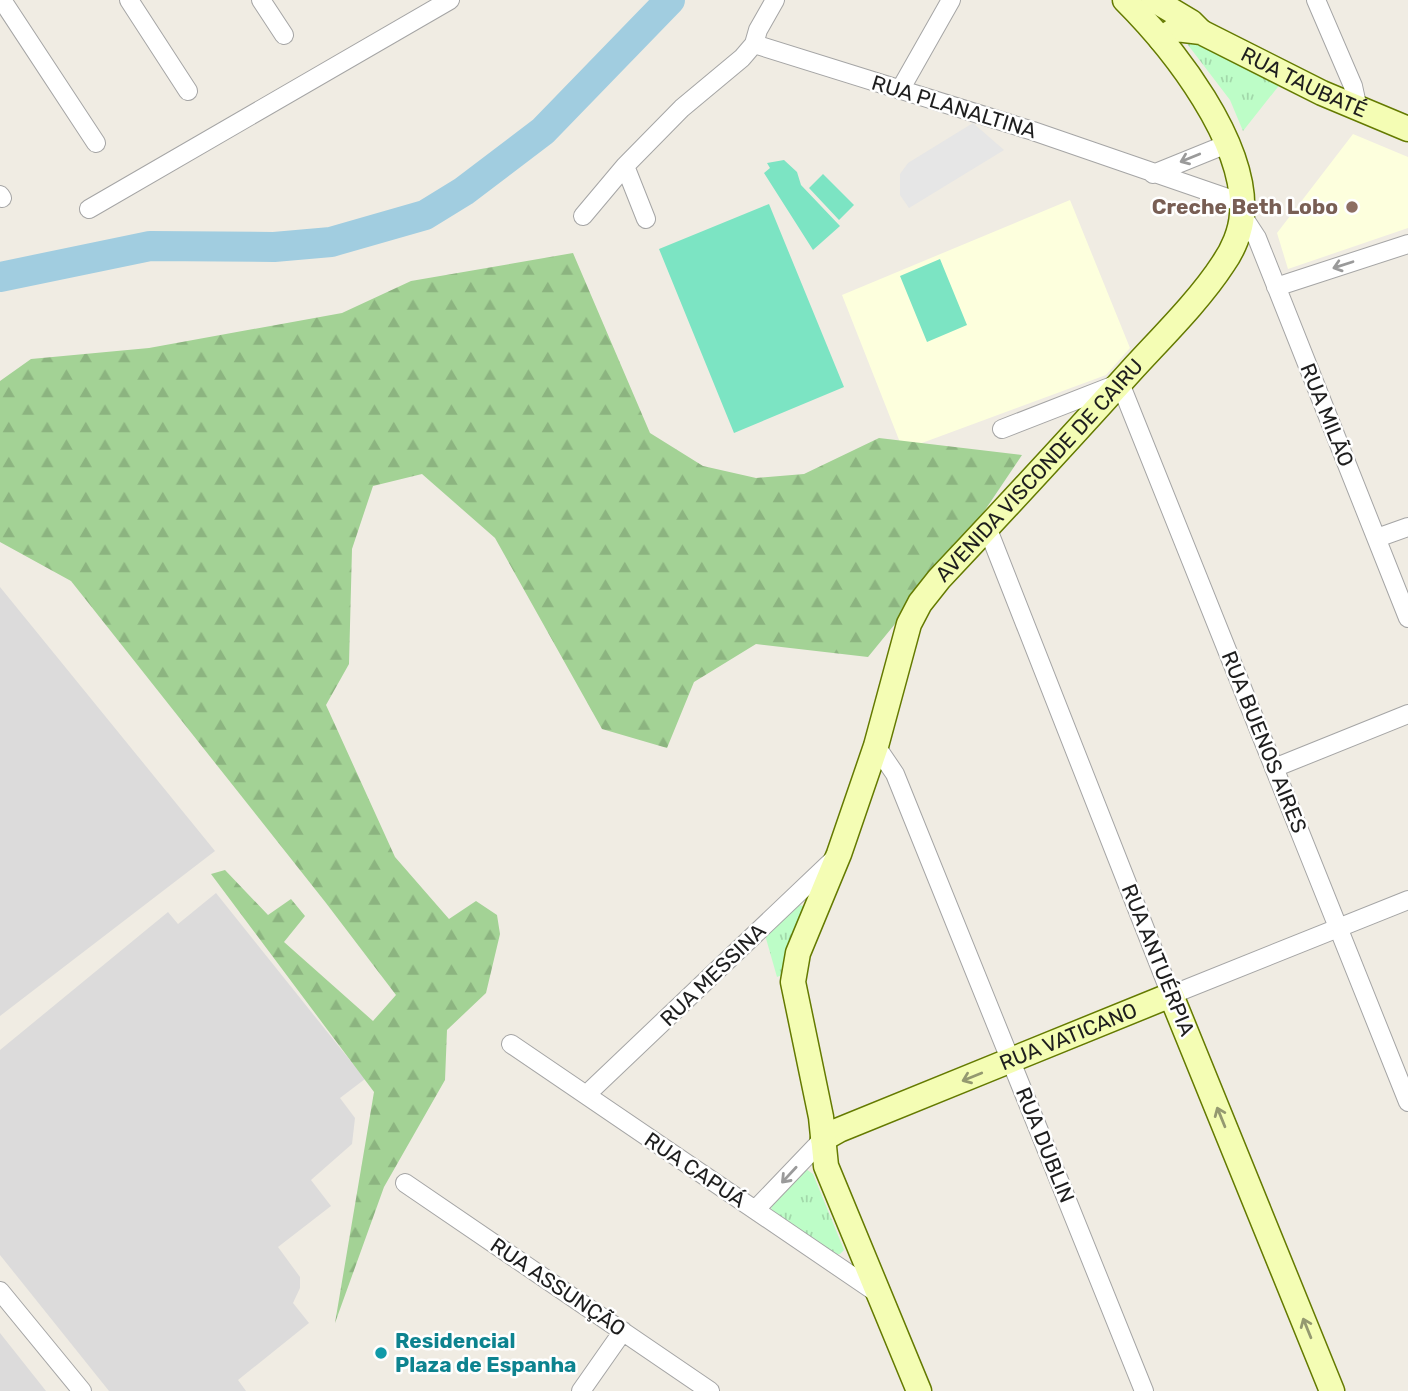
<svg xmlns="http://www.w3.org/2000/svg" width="1408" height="1391" font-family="Rubik,sans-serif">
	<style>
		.residential { fill: #dcdbdb }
		.education { fill: #fdffdd }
		.forest { fill: url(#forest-firs) }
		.park { fill: url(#park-tufts) }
		.pitch { fill: #7ce4c3 }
		.parking { fill: #e6e6e6 }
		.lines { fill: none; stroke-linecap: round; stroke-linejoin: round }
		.river { stroke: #a1cde0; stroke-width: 30 }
		.street-casing { stroke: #a5a5a5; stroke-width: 20 }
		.secondary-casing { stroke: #647a00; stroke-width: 27 }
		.street { stroke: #fff; stroke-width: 18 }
		.secondary { stroke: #f4fdb4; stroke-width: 24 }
		.oneway { stroke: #9a9a9a }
		.oneway2 { stroke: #949970 }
		.education-dot { fill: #8d6e63; stroke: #fff; stroke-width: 2.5 }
		.culture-dot { fill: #0f9aa8; stroke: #fff; stroke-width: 2.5 }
		.labels { text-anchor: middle; stroke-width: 5; stroke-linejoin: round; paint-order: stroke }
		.street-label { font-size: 21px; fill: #1e1e1e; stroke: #fff }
		.education-label { font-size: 21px; font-weight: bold; fill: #785e54; stroke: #fff; text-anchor: end }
		.culture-label { font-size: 21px; font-weight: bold; fill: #0d838f; stroke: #fff; text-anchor: start }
	</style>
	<defs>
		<pattern id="forest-firs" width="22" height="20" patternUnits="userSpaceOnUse" patternTransform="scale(1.75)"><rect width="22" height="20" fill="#a3d295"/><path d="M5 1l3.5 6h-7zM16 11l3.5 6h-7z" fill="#8cb480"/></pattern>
		<pattern id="park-tufts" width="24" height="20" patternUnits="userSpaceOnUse" patternTransform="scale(1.75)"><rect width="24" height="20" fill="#bdfdc7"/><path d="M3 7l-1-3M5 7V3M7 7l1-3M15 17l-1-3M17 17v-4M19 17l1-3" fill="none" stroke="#a2d8aa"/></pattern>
	</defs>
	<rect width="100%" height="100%" fill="#f0ece3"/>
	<path class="residential" d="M0,587L215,851L0,1016Z
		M216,893L365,1079L340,1098L355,1118L352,1144L311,1180L331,1206L278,1247L300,1277V1288L293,1303L309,1323L238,1380L246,1391H109L0,1255V1050L168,912L178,924Z
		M0,1333L46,1391H0Z"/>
	<path class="education" d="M1353,134L1408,157V228L1288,269L1277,233Z
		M1070,200L1130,348L1106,375L903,450L842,295Z"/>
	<path class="forest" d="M573,253L650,433L703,466L756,478L804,474L879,438L1022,455L971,531L868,657L756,644L694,682L667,748L602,729L495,538L422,474L373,486L352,549L349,664L326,705L395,857L449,919L476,901L497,915L500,934L486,993L447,1030L445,1080L384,1187L335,1323L374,1092L211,874L225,870L268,915L291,899L305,916L284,942L373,1021L396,995L326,903L71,581L0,542V381L31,359L149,348L342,313L411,281Z"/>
	<path class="park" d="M1187,34L1281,83L1243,131L1230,100L1185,41Z
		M797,905L805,906L787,973L777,977L765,935Z
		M806,1169L813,1174L842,1245L844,1250L840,1254L835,1255L771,1210L772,1205Z"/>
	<path class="pitch" d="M784,160L797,172L801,185L840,226L813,250L764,173L770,168L767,163Z
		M823,174L854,205L839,220L809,188Z
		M769,204L844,387L734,433L659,249Z
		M940,259L967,325L927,342L900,276Z"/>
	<path class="parking" d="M973,123L1004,150L909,208L900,195V174L908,163Z"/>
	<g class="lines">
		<path class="river" d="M0,277L150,246L274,247L331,242L425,215L464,191L543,131L670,0"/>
		<g class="street-casing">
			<path id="street" d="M2,0L96,143
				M129,0L188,91
				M261,0L284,35
				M1316,0L1353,86L1358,109
				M754,44L1033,131L1242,203
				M900,90L951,0
				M625,166L646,219
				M1153,174L1227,144
				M0,195L2,198
				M89,209L450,0
				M1242,215L1257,238L1408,618
				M583,216L625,166L682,108L742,58L754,44L758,30L775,0
				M1276,287L1408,244
				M1002,429L1120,383L1408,1102
				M987,527L1171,995L1408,900
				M1377,538L1408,527
				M876,746L895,774L1144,1391
				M1274,768L1408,714
				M511,1044L880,1295
				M586,1095L834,859
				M405,1183L710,1391
				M755,1210L823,1139
				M0,1291L82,1391
				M581,1391L623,1331"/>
		</g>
		<g class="secondary-casing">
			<g id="secondary">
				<path d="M1154,0L1191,22L1200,31"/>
				<path id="s1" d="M1161,39L1176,29L1201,32L1322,93L1408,129"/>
				<path id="s2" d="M823,1139L839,1130L1171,995L1332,1391"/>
				<path id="s3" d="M919,1391L826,1166L821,1117L793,982L798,953L839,854L876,746L909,624L920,603L939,579C1003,511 1067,442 1130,372C1160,339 1199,301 1223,264C1233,250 1241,231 1242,214C1247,142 1174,49 1125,0"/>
			</g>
		</g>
		<use href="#street" class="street"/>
		<use href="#secondary" class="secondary"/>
	</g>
	<defs><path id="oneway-shaft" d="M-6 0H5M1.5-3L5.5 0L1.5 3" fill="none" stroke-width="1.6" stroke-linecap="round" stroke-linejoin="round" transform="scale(1.75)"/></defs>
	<g class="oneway">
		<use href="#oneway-shaft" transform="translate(1190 158) rotate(158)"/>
		<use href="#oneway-shaft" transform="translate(1343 265) rotate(162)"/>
		<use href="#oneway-shaft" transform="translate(789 1175) rotate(133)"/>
	</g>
	<g class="oneway2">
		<use href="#oneway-shaft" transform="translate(972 1077) rotate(158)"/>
		<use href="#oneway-shaft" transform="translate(1221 1117) rotate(-112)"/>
		<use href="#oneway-shaft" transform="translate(1307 1328) rotate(-112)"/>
	</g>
	<circle class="education-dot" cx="1352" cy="207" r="7"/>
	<circle class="culture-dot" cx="381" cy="1353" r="7"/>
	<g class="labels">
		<g class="street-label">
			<text dy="7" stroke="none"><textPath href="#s1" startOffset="158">RUA TAUBATÉ</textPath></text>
			<text transform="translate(954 107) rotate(17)" y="7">RUA PLANALTINA</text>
			<text transform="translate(1327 415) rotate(68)" y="7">RUA MILÃO</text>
			<text dy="7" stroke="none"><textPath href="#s3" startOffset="1010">AVENIDA VISCONDE DE CAIRU</textPath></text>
			<text transform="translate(1264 742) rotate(68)" y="7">RUA BUENOS AIRES</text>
			<text transform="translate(1158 960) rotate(68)" y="7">RUA ANTUÉRPIA</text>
			<text transform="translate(713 975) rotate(-44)" y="7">RUA MESSINA</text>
			<text dy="7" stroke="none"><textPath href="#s2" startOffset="266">RUA VATICANO</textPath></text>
			<text transform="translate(1045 1145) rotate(68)" y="7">RUA DUBLIN</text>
			<text transform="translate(695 1170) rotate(34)" y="7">RUA CAPUÁ</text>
			<text transform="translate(558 1287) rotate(34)" y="7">RUA ASSUNÇÃO</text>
		</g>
		<g class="education-label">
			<text x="1338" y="214">Creche Beth Lobo</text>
		</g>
		<g class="culture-label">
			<text x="395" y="1348">Residencial<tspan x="395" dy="24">Plaza de Espanha</tspan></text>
		</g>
	</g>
</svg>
